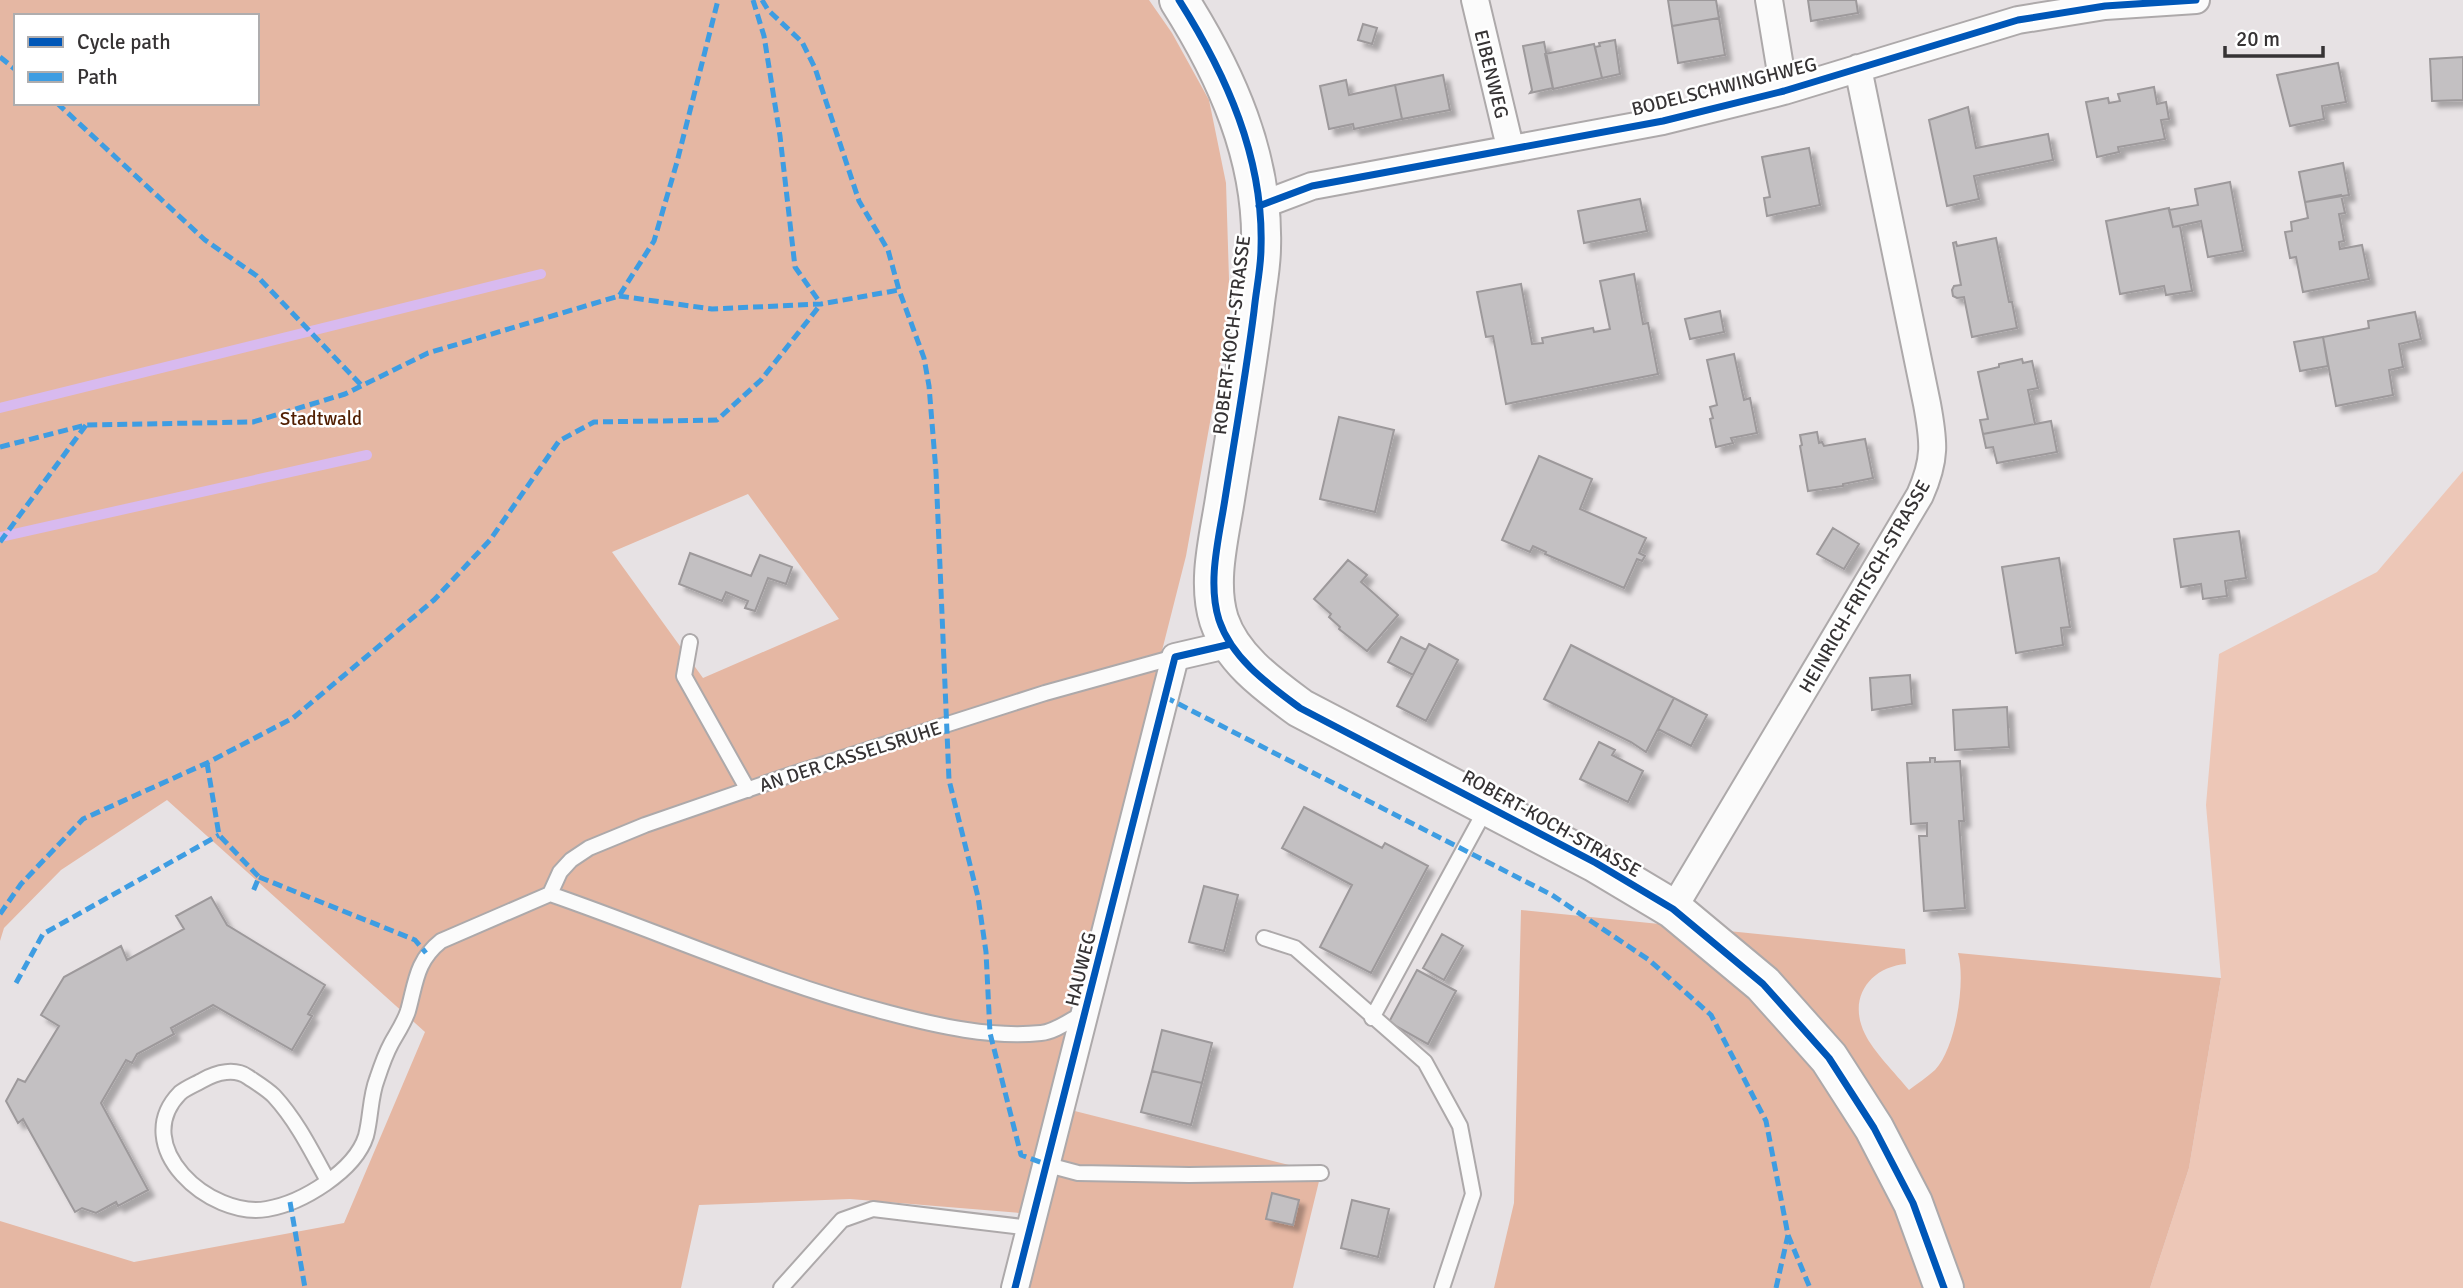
<svg xmlns="http://www.w3.org/2000/svg" width="2463" height="1288" font-family="Signika,sans-serif">
	<style>
		.green { fill: #edc7b7 }
		.forest { fill: #e5b7a3; fill-rule: evenodd }
		.lines { fill: none; stroke-linecap: round; stroke-linejoin: round }
		.stream { stroke: #d8baef; stroke-width: 10 }
		.building { fill: #c3c0c2; stroke: #9d999b; stroke-width: 2; filter: url(#shadow) }
		.lane-casing { stroke: #ada9aa; stroke-width: 18 }
		.street-casing { stroke: #ada9aa; stroke-width: 30 }
		.secondary-casing { stroke: #ada9aa; stroke-width: 42 }
		.lane { stroke: #fbfbfb; stroke-width: 14 }
		.street { stroke: #fbfbfb; stroke-width: 26 }
		.secondary { stroke: #fbfbfb; stroke-width: 38 }
		.quiet { stroke: #3e9de2; stroke-width: 5; stroke-dasharray: 10 5; stroke-linecap: butt }
		.cycleway-casing { stroke: #fff; stroke-width: 11 }
		.cycleway { stroke: #0057b8; stroke-width: 7 }
		.labels { text-anchor: middle; stroke-width: 5; stroke-linejoin: round; paint-order: stroke }
		.street-label { font-size: 19px; fill: #363334; stroke: #fff }
		.park-label { font-size: 19px; fill: #511f02; stroke: #fff }
	</style>
	<defs>
		<filter id="shadow"><feDropShadow dx="6" dy="6" stdDeviation="2" flood-color="#0004"/></filter>
	</defs>
	<rect width="100%" height="100%" fill="#e7e2e4"/>
	<path class="green" d="M2463,471V1288H2150L2189,1168L2221,978L2206,805L2219,654L2377,572Z"/>
	<path class="forest" d="M0,0H1149L1172,33L1209,100L1226,183L1230,311L1186,556L1047,1104L1321,1173L1293,1288H1002L1020,1213L850,1199L699,1205L681,1288H0V1221L134,1262L344,1223L425,1032L167,800L61,870L4,928L0,941ZM16,16H257V103H16ZM748,494L839,619L703,678L612,552Z
		M1521,910L1905,949L1906,964C1870,967 1847,998 1865,1034C1873,1051 1896,1074 1909,1090C1917,1084 1927,1077 1935,1070C1956,1048 1966,981 1958,953L2221,978L2189,1168L2150,1288H1494L1514,1203Z"/>
	<g class="lines">
		<path class="stream" d="M0,408L541,274
			M0,537L367,455"/>
	</g>
	<path class="building" d="M1668,0H1716L1719,18L1672,26Z
		M1808,0H1856L1858,13L1811,21Z
		M1719,18L1725,55L1678,63L1672,26Z
		M1363,24L1377,28L1372,44L1358,40Z
		M1615,40L1620,74L1602,78L1595,47L1600,46L1599,43Z
		M1544,42L1553,88L1530,93L1532,90L1523,46Z
		M1594,44L1602,78L1553,89L1545,54Z
		M2463,57V100L2432,101L2430,59Z
		M2338,63L2346,102L2322,106L2324,119L2290,126L2277,75Z
		M1443,75L1450,110L1402,119L1395,85Z
		M1346,80L1349,95L1395,85L1402,119L1354,129L1353,124L1329,129L1320,86Z
		M2154,87L2157,104L2166,102L2169,119L2161,120L2165,139L2118,147L2119,152L2097,157L2086,102L2108,98L2109,103L2120,101L2118,94Z
		M1968,107L1976,148L2048,134L2053,160L1974,176L1979,199L1947,206L1929,120Z
		M1809,148L1820,205L1767,216L1764,198L1770,197L1762,157Z
		M2343,163L2349,195L2305,202L2299,172Z
		M2230,182L2243,251L2208,257L2201,221L2173,227L2169,210L2198,205L2195,189Z
		M2341,195L2345,213L2339,214L2344,241L2339,242L2340,249L2362,245L2369,279L2303,292L2296,257L2290,258L2285,232L2292,231L2291,222L2308,218L2305,202Z
		M1640,199L1647,231L1584,243L1578,211Z
		M2169,208L2173,227L2180,226L2192,291L2166,295L2164,286L2120,294L2106,221Z
		M1996,238L2009,302H2012L2017,328L1972,337L1964,297L1957,298L1953,296L1952,290L1954,286L1961,285L1953,243L1956,242L1957,246Z
		M1634,274L1643,324L1648,323L1658,374L1506,404L1493,336L1486,337L1477,292L1521,284L1532,344L1543,343L1542,338L1593,328L1594,332L1610,329L1600,281Z
		M1720,311L1724,332L1690,339L1685,319Z
		M2415,312L2421,339L2399,344L2403,367L2389,370L2393,395L2336,406L2323,337L2369,328L2368,321Z
		M2323,337L2328,366L2300,371L2294,342Z
		M1734,354L1744,400L1750,398L1757,433L1731,438L1733,443L1716,447L1710,419L1713,418L1710,407L1717,405L1707,360Z
		M2022,359L2023,363L2032,361L2038,388L2028,390L2035,424L1983,434L1980,420L1988,419L1978,372L1999,367V364Z
		M1339,417L1394,430L1375,512L1320,499Z
		M2051,421L2057,452L1997,463L1993,447L1986,448L1983,434Z
		M1817,432L1819,443L1822,442L1824,446L1865,439L1873,478L1843,484V486L1808,491L1800,446L1802,445L1800,435Z
		M1539,456L1592,479L1580,509L1646,538L1639,553L1645,556L1642,561L1637,559L1624,588L1545,554L1546,552L1533,546L1530,552L1502,540Z
		M1833,528L1859,544L1844,569L1817,554Z
		M2239,531L2246,578L2225,581L2227,596L2203,599L2201,584L2181,587L2174,539Z
		M690,553L751,576L760,555L792,567L786,584L768,578L755,611L745,608L748,601L726,592L722,601L679,584Z
		M2059,558L2070,627L2061,628L2063,645L2016,653L2002,567Z
		M1348,560L1367,575L1361,582L1398,615L1367,651L1339,629L1340,627L1329,617L1331,614L1314,599Z
		M1401,637L1426,650L1413,675L1388,662Z
		M1429,644L1458,660L1426,721L1397,706Z
		M1571,645L1674,698L1646,752L1631,742L1544,699Z
		M1910,675L1912,704L1872,710L1870,678Z
		M1674,698L1707,715L1691,746L1658,729Z
		M2007,707L2009,747L1955,750L1953,710Z
		M1599,742L1615,750L1612,755L1643,771L1628,802L1580,779Z
		M1930,758H1935V762L1960,761L1964,821H1959L1965,908L1924,911L1919,836H1927V823L1911,824L1907,763L1930,762Z
		M1304,807L1382,848L1385,843L1428,866L1371,973L1320,947L1352,885L1282,848Z
		M1204,886L1238,895L1224,951L1189,942Z
		M211,897L227,925L325,985L308,1014L312,1016L292,1050L213,1005L171,1028L174,1034L137,1054L132,1063L126,1060L101,1103L148,1190L118,1206L116,1202L96,1213L82,1208L75,1212L23,1119L18,1123L6,1101L18,1079L25,1082L59,1026L41,1015L64,977L121,946L127,960L184,929L176,916Z
		M1442,934L1463,946L1444,980L1423,968Z
		M1417,970L1456,991L1428,1044L1389,1022Z
		M1162,1030L1212,1043L1202,1083L1152,1071Z
		M1152,1071L1202,1083L1191,1125L1141,1112Z
		M1272,1193L1299,1200L1293,1225L1266,1219Z
		M1352,1200L1389,1209L1378,1257L1341,1248Z"/>
	<g class="lines">
		<g class="lane-casing">
			<path id="lane" d="M690,642L684,676L748,790
				M550,894C663,933 773,983 889,1013C938,1026 991,1038 1041,1033C1055,1032 1072,1019 1084,1013
				M1264,938L1295,948L1425,1062L1460,1126L1473,1194L1442,1288
				M1372,1018L1487,807
				M1048,1165L1078,1173L1189,1175L1321,1173
				M328,1181C312,1152 297,1121 274,1096C267,1089 257,1083 248,1077C235,1068 217,1072 203,1080C196,1084 186,1088 180,1093C128,1146 210,1219 267,1209C302,1203 355,1171 366,1136C371,1117 370,1097 377,1079C381,1067 385,1055 391,1044C397,1033 404,1023 408,1011C416,982 416,961 441,941L550,894L560,872L571,860L589,848L645,825L787,776L948,724L1045,693L1175,657
				M781,1288L842,1220L873,1209L1031,1228"/>
		</g>
		<g class="street-casing">
			<path id="street" d="M1475,0L1510,147
				M1769,0L1784,91
				M1259,206L1312,186L1663,121L1784,91L2018,20L2105,6L2196,0
				M1673,909L1920,495C1936,459 1934,442 1927,404L1858,68
				M1015,1288L1175,657L1231,644"/>
		</g>
		<g class="secondary-casing">
			<path id="secondary" d="M1179,0C1226,74 1264,158 1261,248C1261,268 1256,290 1254,311C1246,374 1235,436 1225,499C1219,538 1207,582 1219,620C1232,659 1269,685 1300,708L1596,863L1673,909L1763,984L1829,1058L1874,1128L1913,1203L1944,1288"/>
		</g>
		<use href="#lane" class="lane"/>
		<use href="#street" class="street"/>
		<use href="#secondary" class="secondary"/>
		<path class="quiet" d="M753,0L764,36L780,136L795,267L821,304
			M762,0L768,10L802,42L815,68L859,201L888,250L899,290L924,358L929,386L936,472L949,780L978,897L986,952L990,1033L1021,1155L1048,1165
			M0,57L16,70
			M57,103L205,240L257,276L362,386
			M619,296L712,309L821,304L899,290
			M0,447L86,425L253,422L345,394L428,353L619,296L654,241L677,162L718,0
			M0,542L86,425
			M1165,697L1552,895L1649,960L1711,1015L1766,1121L1788,1235L1810,1288
			M207,763L219,835L259,877L252,894
			M259,877L415,940L426,953
			M0,914L21,884L83,819L207,763L293,718L434,600L490,540L559,441L594,422L717,420L761,380L821,304
			M16,983L43,934L219,835
			M290,1202L305,1288
			M1776,1288L1788,1235"/>
		<g class="cycleway-casing">
			<path id="cycleway" d="M1179,0C1226,74 1264,158 1261,248C1261,268 1256,290 1254,311C1246,374 1235,436 1225,499C1219,538 1207,582 1219,620C1232,659 1269,685 1300,708L1596,863L1673,909L1763,984L1829,1058L1874,1128L1913,1203L1944,1288
				M1259,206L1312,186L1663,121L1784,91L2018,20L2105,6L2196,0
				M1015,1288L1175,657L1231,644"/>
		</g>
		<use href="#cycleway" class="cycleway"/>
	</g>
	<g class="labels">
		<g class="street-label">
			<text transform="translate(1492 74) rotate(76)" y="7">EIBENWEG</text>
			<text transform="translate(1724 86) rotate(-14)" y="7">BODELSCHWINGHWEG</text>
			<text transform="translate(1231 335) rotate(-83)" y="7">ROBERT-KOCH-STRASSE</text>
			<text transform="translate(1864 586) rotate(-60)" y="7">HEINRICH-FRITSCH-STRASSE</text>
			<text transform="translate(850 756) rotate(-18)" y="7">AN DER CASSELSRUHE</text>
			<text transform="translate(1552 823) rotate(29)" y="7">ROBERT-KOCH-STRASSE</text>
			<text transform="translate(1080 969) rotate(-76)" y="7">HAUWEG</text>
		</g>
		<g class="park-label">
			<text x="321" y="425">Stadtwald</text>
		</g>
	</g>
	<rect x="14" y="14" width="245" height="91" fill="#ffffff" stroke="#afadae" stroke-width="2"/>
	<rect x="28" y="37" width="35" height="10" fill="#0057b8" stroke="#afadae" stroke-width="2"/>
	<text x="77" y="49" font-size="21" fill="#363334">Cycle path</text>
	<rect x="28" y="72" width="35" height="10" fill="#3e9de2" stroke="#afadae" stroke-width="2"/>
	<text x="77" y="84" font-size="21" fill="#363334">Path</text>
	<path d="M2225 46v10h98v-10" fill="none" stroke="#363334" stroke-width="3.5"/>
	<text x="2236" y="46" font-size="21" fill="#363334" stroke="#ffffff" stroke-width="5" paint-order="stroke">20 m</text>
</svg>
